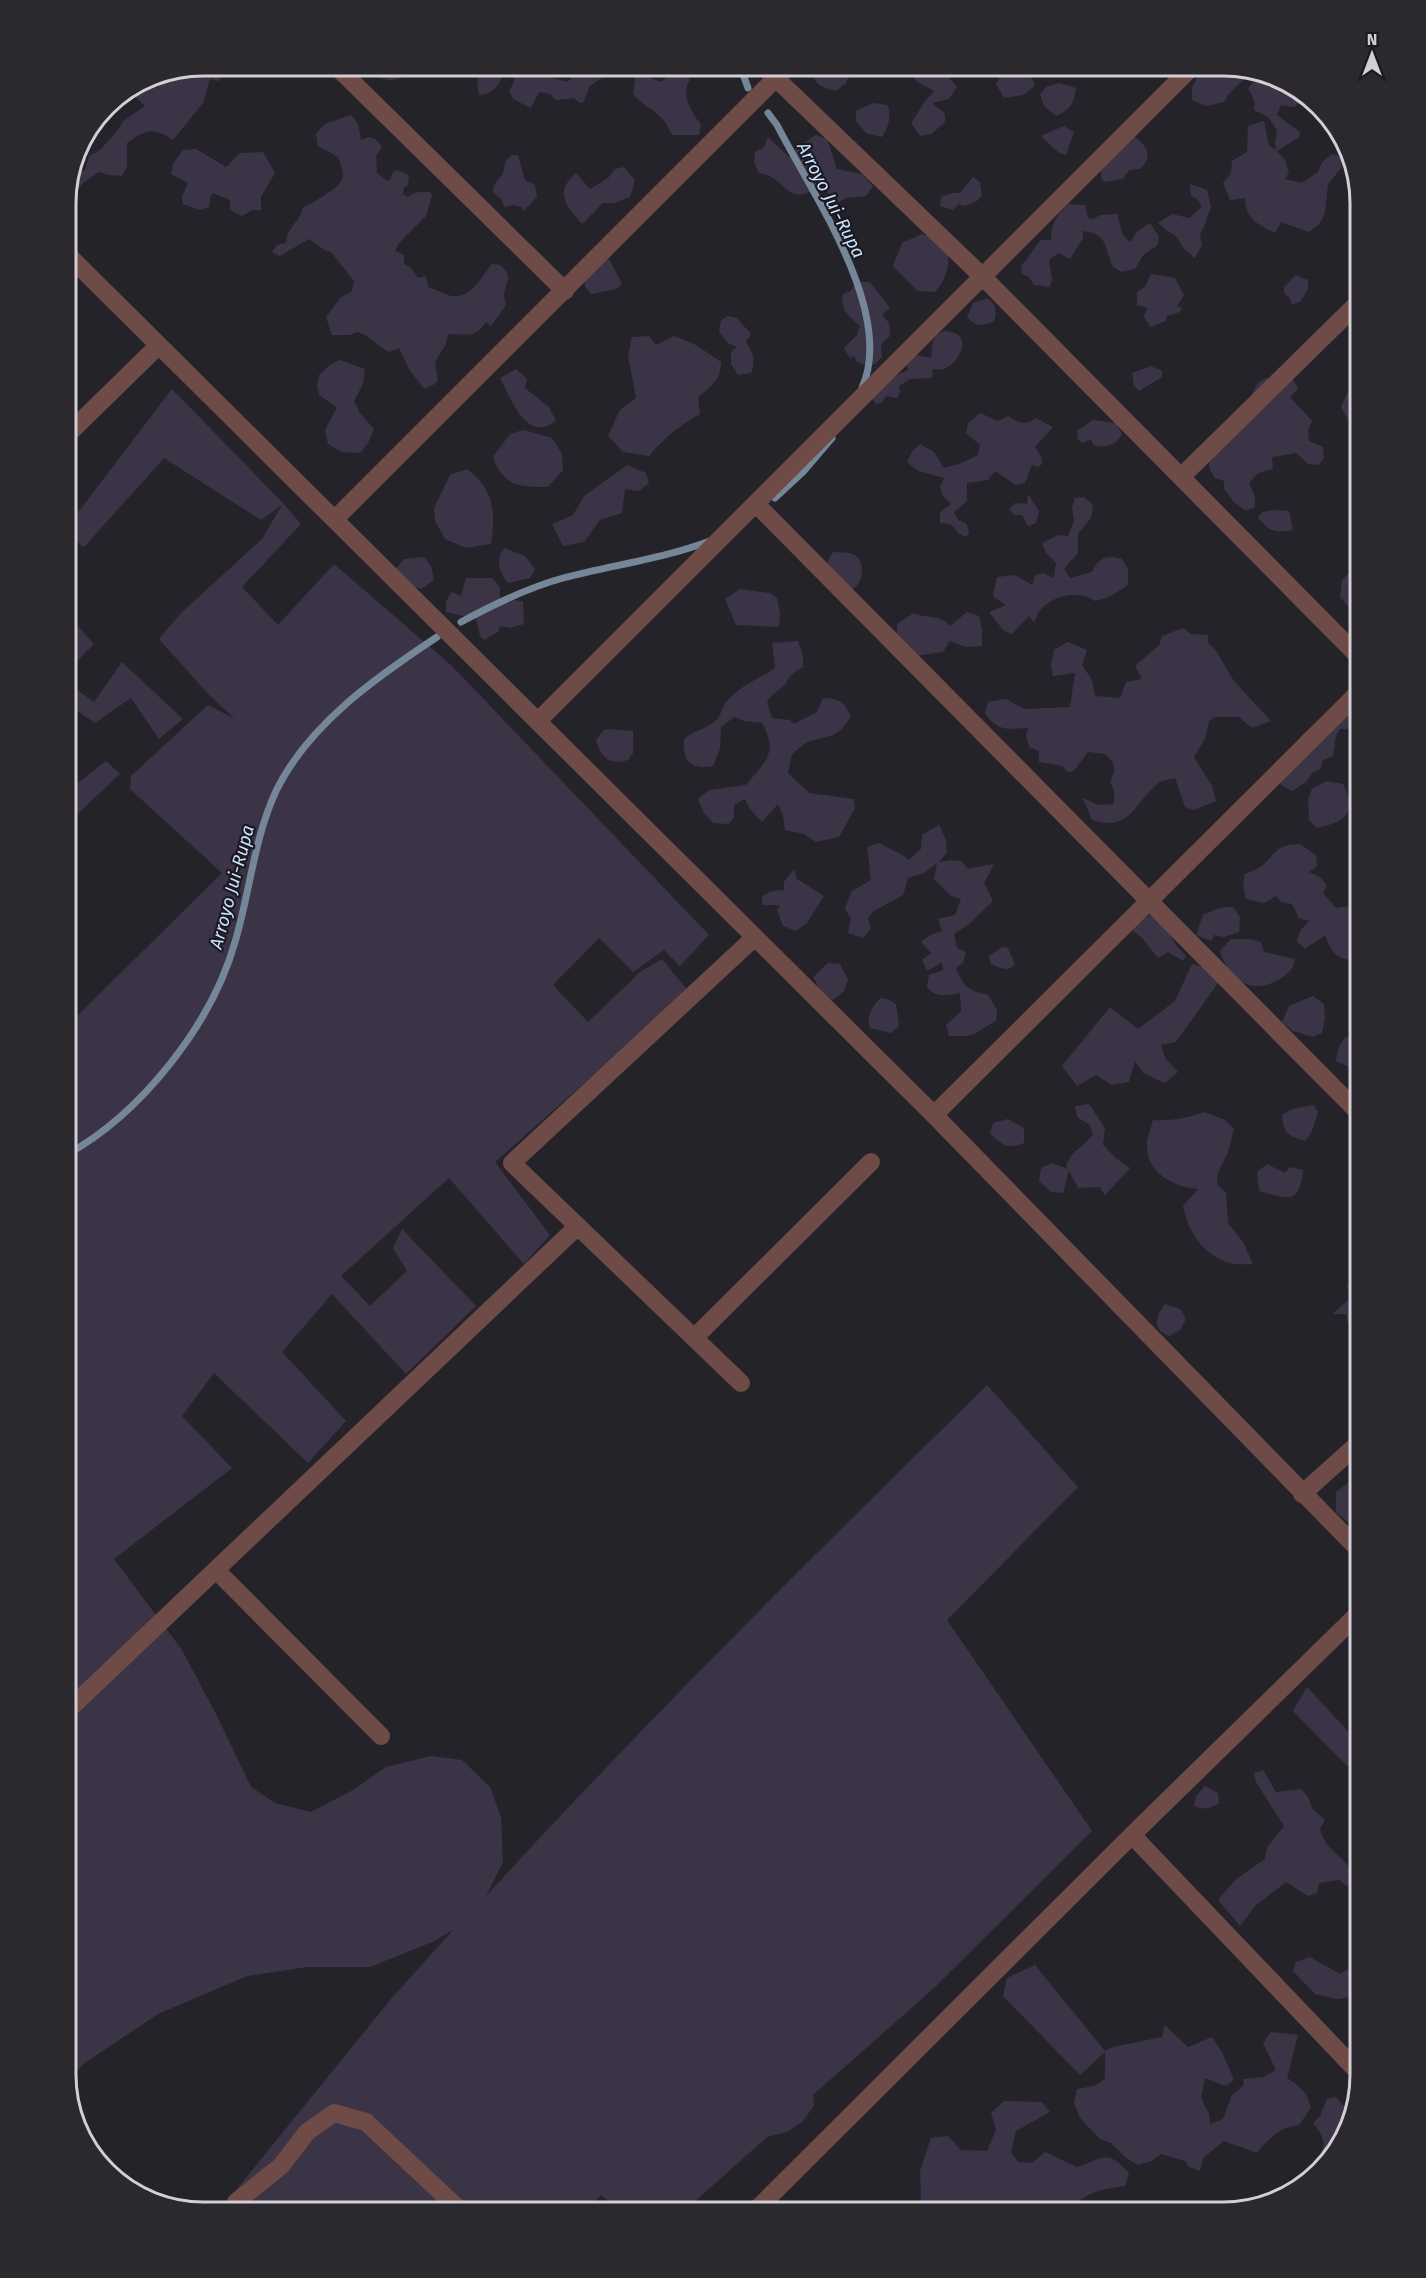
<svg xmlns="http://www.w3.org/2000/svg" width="1426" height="2278" font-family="'Fira Sans',sans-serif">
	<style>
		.green { fill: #3b3446 }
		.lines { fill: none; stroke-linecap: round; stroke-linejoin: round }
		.stream { stroke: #758698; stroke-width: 7 }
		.street { stroke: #6e4b47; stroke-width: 18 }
		.labels { text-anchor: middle; stroke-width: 4.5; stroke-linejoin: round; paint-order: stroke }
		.water-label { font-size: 18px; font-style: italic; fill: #c8e4ff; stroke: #1c1920 }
		.rim { fill: none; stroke: #d2d0d5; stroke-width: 3 }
	</style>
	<rect width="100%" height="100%" fill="#25232a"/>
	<path class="green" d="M204,66H230L219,81L210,79L203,103L173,140C153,127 146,129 127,143V167L122,176L109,175L99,172L83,183L71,198L66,196L71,176L85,170L89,156L100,150L119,129L123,121L145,106L129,91L151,76Z
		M266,66H304L303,70C288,75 279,75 266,66Z
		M369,66H407L408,73C399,80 392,82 381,78L378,71L370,70Z
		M457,66H540L553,78L567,82L584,66H619L590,86L583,103H580L574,98L556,100L550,94L539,92L531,108L513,99L509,91L514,82V75L502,77C498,88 490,95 479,95L477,82L479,75L472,69H459Z
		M637,66L645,75L660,82L677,71L682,72L690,79C680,96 692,112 701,125L699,135H672C660,108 650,113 633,94Z
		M809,66H849L852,71L846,83L836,91C817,86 815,84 809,66Z
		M909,66C933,66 943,68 957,87L949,99L932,103L945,114V122L931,134L920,136L911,123L926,100L934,91L916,81L908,68Z
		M1007,66L1028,67L1035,86L1023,95L1004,98L996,84Z
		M1213,66H1232L1249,72C1242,85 1230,89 1224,102L1206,106L1192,100V88L1198,75H1207Z
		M1257,78L1274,81L1281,86L1285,84L1298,89L1302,93L1300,101L1295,107L1281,105L1277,115L1300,132L1299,137L1277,151L1285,160L1289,172L1285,179L1302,183L1318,172L1322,162L1332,154L1340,156L1342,167L1328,184L1325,213L1320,223L1309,232L1281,222L1275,233C1258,225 1245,218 1245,198L1230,200L1223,183L1231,173L1232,161L1247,152L1248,126L1264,121L1269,146L1277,150L1275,144L1277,130L1268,117L1254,110L1255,102L1248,88Z
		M1059,83L1076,88C1074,104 1070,110 1056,116L1044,106L1040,94L1046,87Z
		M873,103L888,105C891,118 889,126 882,137L866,133L856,121V111Z
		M351,115L358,124L361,140L369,137L375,139L382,147L376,156L377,173L387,181L391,179L392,173L397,170L409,175L408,185L404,188L403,194L408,197C414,191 421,192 429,192L432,195L426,216L398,244L395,251L404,255V264L411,268L418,278L426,276L428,287C436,289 443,294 451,296C470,300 482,276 492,264L500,265C514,276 506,281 504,294C504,298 505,301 506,305L491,326L486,322C474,339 467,334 448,334L446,344L435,362L438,381L435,384L424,389L409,369L399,348L389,352C376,345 372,336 357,332L350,335H332L326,317L340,298L352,291L354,281L331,252L326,251L309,239L280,256L272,252L277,245L286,243C288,225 300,223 303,207C313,204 319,198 328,193C345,182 346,176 338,157L318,146L316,134L325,124Z
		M1064,126L1074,132L1066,155L1059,153L1041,136Z
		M816,135L827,139L837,169L862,174L873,186L866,196L846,198L837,203L826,190L819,187C784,209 789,177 759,173L754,162L755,152L764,147L768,137L789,157L797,148Z
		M1133,136C1147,145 1154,156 1140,169L1129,170L1123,179L1105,182L1101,178V168Z
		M196,149L226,167L240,153L263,152L275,173L261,197V210H252L242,216L235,213L230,209V200L213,193L210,198L209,207L200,210L183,204L182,197L188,183L171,174L173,164L183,150Z
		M512,155H518L525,180L535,185L537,197L523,211L521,207L514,205L505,207L501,199L493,192L494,185L503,173L506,160Z
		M624,167L635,180L630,197L614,203H603L582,224C567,206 553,193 576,173L590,189L608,178L615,169Z
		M973,177L980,182L982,195L977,201L965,206L959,204L953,210L940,206L941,197L953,193H960Z
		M1190,184L1207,190L1211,208C1206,217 1206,226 1200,234L1202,245L1195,258L1184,249L1176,236L1167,231L1158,223L1172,214L1189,218L1202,207L1197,199L1191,196Z
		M1068,204L1085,205L1088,218L1093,219L1101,215L1117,214L1123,235L1130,242L1137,232L1150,223L1159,237L1157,246L1144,254L1135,269L1122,272L1113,267C1104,248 1109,234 1083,231V238L1070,259L1059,253L1049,260L1052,279L1050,287L1034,285L1029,277L1022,274L1021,265C1030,258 1033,248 1041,240H1051C1051,223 1057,215 1068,204Z
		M922,234L946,243C951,263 948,276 935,292L918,291L893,266L902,243Z
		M609,259L622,284L616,289L592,294L585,287V275L599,261Z
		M1151,274L1175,278L1184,295L1177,306L1182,308L1180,312L1167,316L1166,321L1150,327L1144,317L1147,308L1137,305V292L1145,287Z
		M1296,275L1308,280V289L1301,301L1292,305L1289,297L1284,294V287Z
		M856,282H870L890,308L882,315L889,323L890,336L881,344L882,357L875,364L868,366L857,362L854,356L850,358L844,348L857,335L860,326C849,316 840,311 843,294L851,291Z
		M988,298C996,305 997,311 994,321C983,327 976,326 967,318L973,303Z
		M728,316L737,318L751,334L746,342C753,352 756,361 751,373L738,375L731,364V352L737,347L728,343L719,332L721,320Z
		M946,331C951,332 957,333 960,337C968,347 953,367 943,369C942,370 934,369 933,369L932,378L910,379L899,386L900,392L897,398L886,396L882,402L876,404L871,398L895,376L908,370L907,364L916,355L931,358C933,345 930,335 946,331Z
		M649,336L656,345L674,336L696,345L721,362C722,379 709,388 698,398L700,414C680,425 664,438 649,456L623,452L608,436L620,410L636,398L628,356L632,337Z
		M340,360L365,369L363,384L354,401L360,413L374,429L368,443L360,453L342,452L328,444L325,430L337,407L319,395L317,386L319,375L330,365Z
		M1151,366L1162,371V377L1139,391L1134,386L1132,373Z
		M516,369L527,379L525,388L549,407L556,421C552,423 547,427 542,427C522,430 508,393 500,378Z
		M1265,378H1292L1298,389L1290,397L1312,421L1308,430L1309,441L1323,447L1324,458L1318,465L1308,464L1296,453L1272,457L1273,469L1258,473L1249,483L1255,497V507L1246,511L1234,502L1224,489V481L1215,478L1209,468V460L1200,449L1206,440L1232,436L1257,384Z
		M1360,388V427H1352L1341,407L1348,391Z
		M172,389L283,503L301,524L242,587L278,625L334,564L452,666L709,935L680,966L664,950L633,972L599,938L553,985L588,1022L640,972L662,959L688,991L495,1162L550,1235L524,1264L449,1178L341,1276L370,1306L407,1271L393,1248L402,1229L476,1306L406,1374L332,1294L282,1352L346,1421L308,1463L214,1373L182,1416L232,1468L114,1559L182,1650L217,1716L251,1787L275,1803L311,1812L353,1790L386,1767L431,1756L462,1760L490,1787L501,1817L503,1862L486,1896C647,1720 817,1552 987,1385L1078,1487L947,1620L1092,1831L934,1988L813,2095L814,2106L802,2122L787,2132L767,2137L683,2212H620L601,2195L584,2212L219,2211L391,1999L453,1930L432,1942L370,1967H307L247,1976L158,2014L83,2064L68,2082L66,2074V1024L68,1025L222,873L130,789L131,776L208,705L235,719L209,695L159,639L181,613L262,539L282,505L261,520L164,458L84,547L66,534V528Z
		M980,413L998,421L1008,416C1018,423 1026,426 1036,418L1053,427L1035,447L1041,456L1042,464L1038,467L1032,465L1025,483L1016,485L995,471L988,480L967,483V501L954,512L958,520L967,524L969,534L966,537L959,534L951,524L940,523V512L951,504L943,496L940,487L944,478L918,471L907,462L913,450L920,444L934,452L944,468L959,464L978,455L980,445L966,433L968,423Z
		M1093,420L1116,423L1122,434C1116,446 1107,447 1094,446L1091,439L1083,443L1078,440L1077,431Z
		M523,430L552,438L562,454L563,470L548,487C520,487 503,487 493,457L510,434Z
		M627,465L646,473L649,483L639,491L625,489L622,513L600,520L584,542L563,546L552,524L573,515L584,496Z
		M467,469C494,490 496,511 491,544L466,548L445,539L435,521L434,508L450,475Z
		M1028,494L1039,511L1036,523L1028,526L1022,515H1014L1009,509L1015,503L1027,504Z
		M1084,497L1093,505L1091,518L1078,534V553L1064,569L1070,578L1092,572C1098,557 1108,555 1122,559L1128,569V585L1109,597L1095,601C1079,590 1055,594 1041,609C1038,612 1036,618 1034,622L1029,616L1012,634L1003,630L989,612L1006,605L993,596L997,577L1015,575L1032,585L1035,575L1043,573L1054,578L1056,563L1046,553L1042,543L1058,535L1068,536L1074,521L1072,508L1075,498Z
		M1275,510L1289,511L1293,530C1275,533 1270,532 1258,518L1262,512Z
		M504,548L525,556L535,569L530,578L508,583C499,571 495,561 504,548Z
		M833,552C841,553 851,551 857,557C867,567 861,589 847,591L829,579L828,560Z
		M424,557L431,566L434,580L421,589L410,585L396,568L404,559Z
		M1360,562V619C1352,614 1347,604 1340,597L1342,580Z
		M466,578H492L500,587V599L523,601L524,624L510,628L500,626L498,632L484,640L480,636L476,619L446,612V601L452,592L461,596Z
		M740,589L770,593L777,598L780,613L779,627L736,625L725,599Z
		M967,612L979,616L982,630V646L965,647L950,641L943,652L915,656L897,634V624L914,613C927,619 940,614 950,626Z
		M66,613L94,644L66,672Z
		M1183,628L1191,634L1208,635V643L1216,651L1234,681L1271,721L1252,728L1239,717H1215L1209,721L1205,739L1194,757L1212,786L1216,801L1194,810L1185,807L1175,778C1169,780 1161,780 1157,784C1133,805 1130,832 1092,820L1083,798L1098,805L1114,804V791L1110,782L1114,772L1113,762L1105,754L1088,752L1074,771L1068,772L1062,766L1039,762V751L1029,747L1026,735L1028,728C1008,729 997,732 985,713L988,702L1006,699L1024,709L1070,707L1075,673L1053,676L1051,666L1054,650L1068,642L1087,650L1082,665L1092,680L1095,696L1120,698L1126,682L1142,679L1135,666L1159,645L1162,636Z
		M798,641L803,656V667C792,673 792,674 785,684C780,691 773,692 767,701L772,718L790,720L794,724L817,712L823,698C839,698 845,702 851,717L841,730L833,735L807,742L792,754L788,773L809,793L854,799L855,808L839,837L816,842L804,834L785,830L783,815L778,804L762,822L750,809L745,799L734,805V818L728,824L713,823L704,813L698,799L709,790L746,785C765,762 779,753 762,723L744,721L734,717L721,727L720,749L713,766C691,770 682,761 684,739C695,730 703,730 713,723C722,717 721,707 728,700C741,685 759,679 775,668L772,643Z
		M122,662L183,719L159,739L131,698L95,723L66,703V682L94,702Z
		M1360,688V716L1347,729H1340L1336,736L1333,756L1322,761L1321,769L1313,772L1306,782L1292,791L1281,785L1278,773L1300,750V737L1332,708Z
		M605,729L633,731V753L628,760C609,766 601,757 596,740Z
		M106,761L120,774L66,825V777L74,786Z
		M1326,781L1343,784C1358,814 1344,822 1317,828L1309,820L1308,799L1312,789Z
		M939,825L946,840L947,852L939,862L950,860L961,861L968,869L994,864L984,883L993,901L969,924L954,934L957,948L966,952L963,963L956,968C963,986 969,991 988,995L997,1010L996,1021C974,1032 978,1038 949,1036L946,1025L961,1011L960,993C946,995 937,999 927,987L929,975L943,970L942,962L927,971L922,960L931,953L921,942L930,935L942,931L938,919L955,915L961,899L951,896L934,879L937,863L924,873L908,878L903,895L874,911L868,918L871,929L863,938L848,933L851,919L845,908L852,891L871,880L867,847L880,843C890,850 900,852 909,860L921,849L922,835Z
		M1300,844L1316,855L1317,866L1309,872L1321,878L1327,886L1323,893L1336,908L1358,905L1360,909V952L1352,960C1336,959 1330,950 1325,935L1305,949L1297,942L1300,931L1309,921L1299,918L1292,904L1281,902L1276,896L1264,903L1246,899L1243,885L1245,874C1251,871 1259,869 1263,865C1279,850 1276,845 1300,844Z
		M794,869L797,879L824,896L807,923L796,931L783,926L777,910L780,905H762V896L772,891L784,890V882Z
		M1228,907H1233L1240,917L1239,932L1224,937L1214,935L1211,941L1196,935L1203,915L1216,909Z
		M1149,915L1165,925L1176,945L1186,956L1183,961L1168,952L1158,958L1142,938L1132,930L1140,920Z
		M1231,939H1250L1261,942L1264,952L1295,959C1294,969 1287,975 1278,980C1249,996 1229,978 1220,951Z
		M1002,947L1008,948L1015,964C1008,973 1000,968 991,964L989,956Z
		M828,963L840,964L848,979L844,991L833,1000L825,999L813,977Z
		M1192,964C1206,967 1213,970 1218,983L1176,1042L1161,1045L1165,1058L1178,1072L1165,1083L1143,1073L1135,1061L1129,1082L1112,1085L1096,1075L1077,1086L1062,1066L1110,1007L1138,1029L1175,1001Z
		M1313,996L1324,1004L1325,1018L1322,1033L1313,1037L1293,1031L1282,1022L1289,1006Z
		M881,998L887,999L896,1004L899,1026L891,1033L870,1028C866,1016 872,1006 881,998Z
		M1355,1036L1360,1038V1068L1355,1070L1336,1061L1338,1049L1344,1038Z
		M1089,1104L1105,1128L1103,1145L1117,1159L1130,1168L1105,1195L1100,1187L1078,1188L1069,1171L1063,1193L1051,1192L1039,1181L1041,1168L1052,1163L1068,1169L1066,1166C1072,1149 1083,1149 1093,1134L1090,1125L1077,1117L1075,1106Z
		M1314,1105L1318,1112L1312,1131L1305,1141C1289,1136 1283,1133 1282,1115L1292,1109Z
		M1205,1112L1225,1120L1234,1129L1228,1152L1218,1173L1217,1184L1226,1193L1228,1223L1243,1242L1253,1264C1246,1264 1236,1265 1229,1263C1202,1253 1189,1233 1183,1206L1198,1189C1175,1187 1148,1174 1147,1148C1146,1138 1151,1129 1153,1120C1172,1121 1187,1118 1205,1112Z
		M1008,1119L1024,1128V1143C1006,1150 1004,1145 990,1134L993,1123Z
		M1267,1164L1285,1173L1290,1167L1303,1170C1299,1207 1286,1198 1259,1191L1257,1172Z
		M1358,1280L1360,1282V1332L1348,1325L1346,1314H1332L1353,1296L1346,1286Z
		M1165,1304L1180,1309L1186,1319L1180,1330L1169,1336C1152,1329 1155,1317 1165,1304Z
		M1349,1482L1360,1483V1528L1358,1531L1336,1512V1492Z
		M1307,1687L1360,1744V1762L1352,1771L1293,1711Z
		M1263,1770L1276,1792L1301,1789L1308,1797L1312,1808L1325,1820L1320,1829C1325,1854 1354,1860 1359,1885L1351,1889L1339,1880L1319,1883L1317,1893L1308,1896L1286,1882L1255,1906L1240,1926L1218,1900L1235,1880L1265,1859L1267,1848L1284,1826L1256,1782L1254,1773Z
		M1205,1786L1218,1793L1219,1803C1210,1809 1204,1810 1194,1806L1196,1796Z
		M1310,1957L1340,1974L1360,1962V1991L1352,1997L1337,1999L1315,1994L1293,1971L1296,1962Z
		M1035,1965L1105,2051L1113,2047L1162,2037L1165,2025L1188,2047L1212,2037L1223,2054L1234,2080L1226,2086L1205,2078L1201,2098L1209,2114L1210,2124L1223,2119L1232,2095L1244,2085L1243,2079L1264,2077L1276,2070L1263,2043L1271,2032L1298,2035L1287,2078C1301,2087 1307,2092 1311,2108L1299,2125C1280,2127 1268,2139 1257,2153L1224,2141L1203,2158L1200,2171L1189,2167L1185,2161L1161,2154L1152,2161L1138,2165L1125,2157L1111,2143L1100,2139L1080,2118L1074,2103L1077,2089L1094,2086L1105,2079V2052L1080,2075L1003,1996L1007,1978Z
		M1336,2097L1349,2112L1337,2150L1307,2177C1317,2153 1335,2149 1313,2123L1320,2116L1327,2099Z
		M1004,2101L1042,2102L1050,2112L1016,2131L1011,2152L1018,2162L1032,2163L1045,2152L1077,2167C1105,2158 1106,2148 1129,2173L1125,2186C1099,2189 1085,2193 1066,2212H910L921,2200L920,2171L931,2138L948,2136L961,2150L987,2151L996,2130L991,2113Z"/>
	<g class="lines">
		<path class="stream" d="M743,74L748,88
			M768,113L777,125C811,192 896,312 862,388
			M775,498L803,472L832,438
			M461,622C494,604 527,588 563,578C612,565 662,559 710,541
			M66,1155C141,1114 212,1024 235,942C250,892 254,837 277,789C310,723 378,676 437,637"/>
		<path class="street" d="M336,66L565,291
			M763,66L984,278L1360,658
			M66,253L934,1115L1360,1551
			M66,436L159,345
			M1181,477L1360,301
			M757,505L1360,1114
			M335,519L788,66
			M538,721L1193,66
			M934,1115L1360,691
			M694,1338L871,1162
			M741,1383L512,1163L755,937
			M1302,1494L1360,1442
			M216,1570L381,1736
			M66,1712L578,1226
			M1132,1835L1360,2074
			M236,2202L281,2166L307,2132L334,2113L366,2122L462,2212
			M754,2212L1132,1835L1360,1612"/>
	</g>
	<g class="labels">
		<g class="water-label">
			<text transform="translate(831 200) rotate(63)" y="6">Arroyo Jui-Rupa</text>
			<text transform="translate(232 887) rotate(-75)" y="6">Arroyo Jui-Rupa</text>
		</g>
	</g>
	<path d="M0 0H1426V2278H0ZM203 76H1223A127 127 0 0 1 1350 203V2075A127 127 0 0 1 1223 2202H203A127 127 0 0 1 76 2075V203A127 127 0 0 1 203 76Z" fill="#2b282e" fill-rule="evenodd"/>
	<path class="rim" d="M203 76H1223A127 127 0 0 1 1350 203V2075A127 127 0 0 1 1223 2202H203A127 127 0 0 1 76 2075V203A127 127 0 0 1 203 76Z"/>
	<g transform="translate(1372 54)" stroke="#1c1920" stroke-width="4.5" paint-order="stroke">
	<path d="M0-4.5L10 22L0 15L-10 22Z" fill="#d2d0d5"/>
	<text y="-9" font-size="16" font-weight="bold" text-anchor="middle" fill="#d2d0d5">N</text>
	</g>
</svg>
